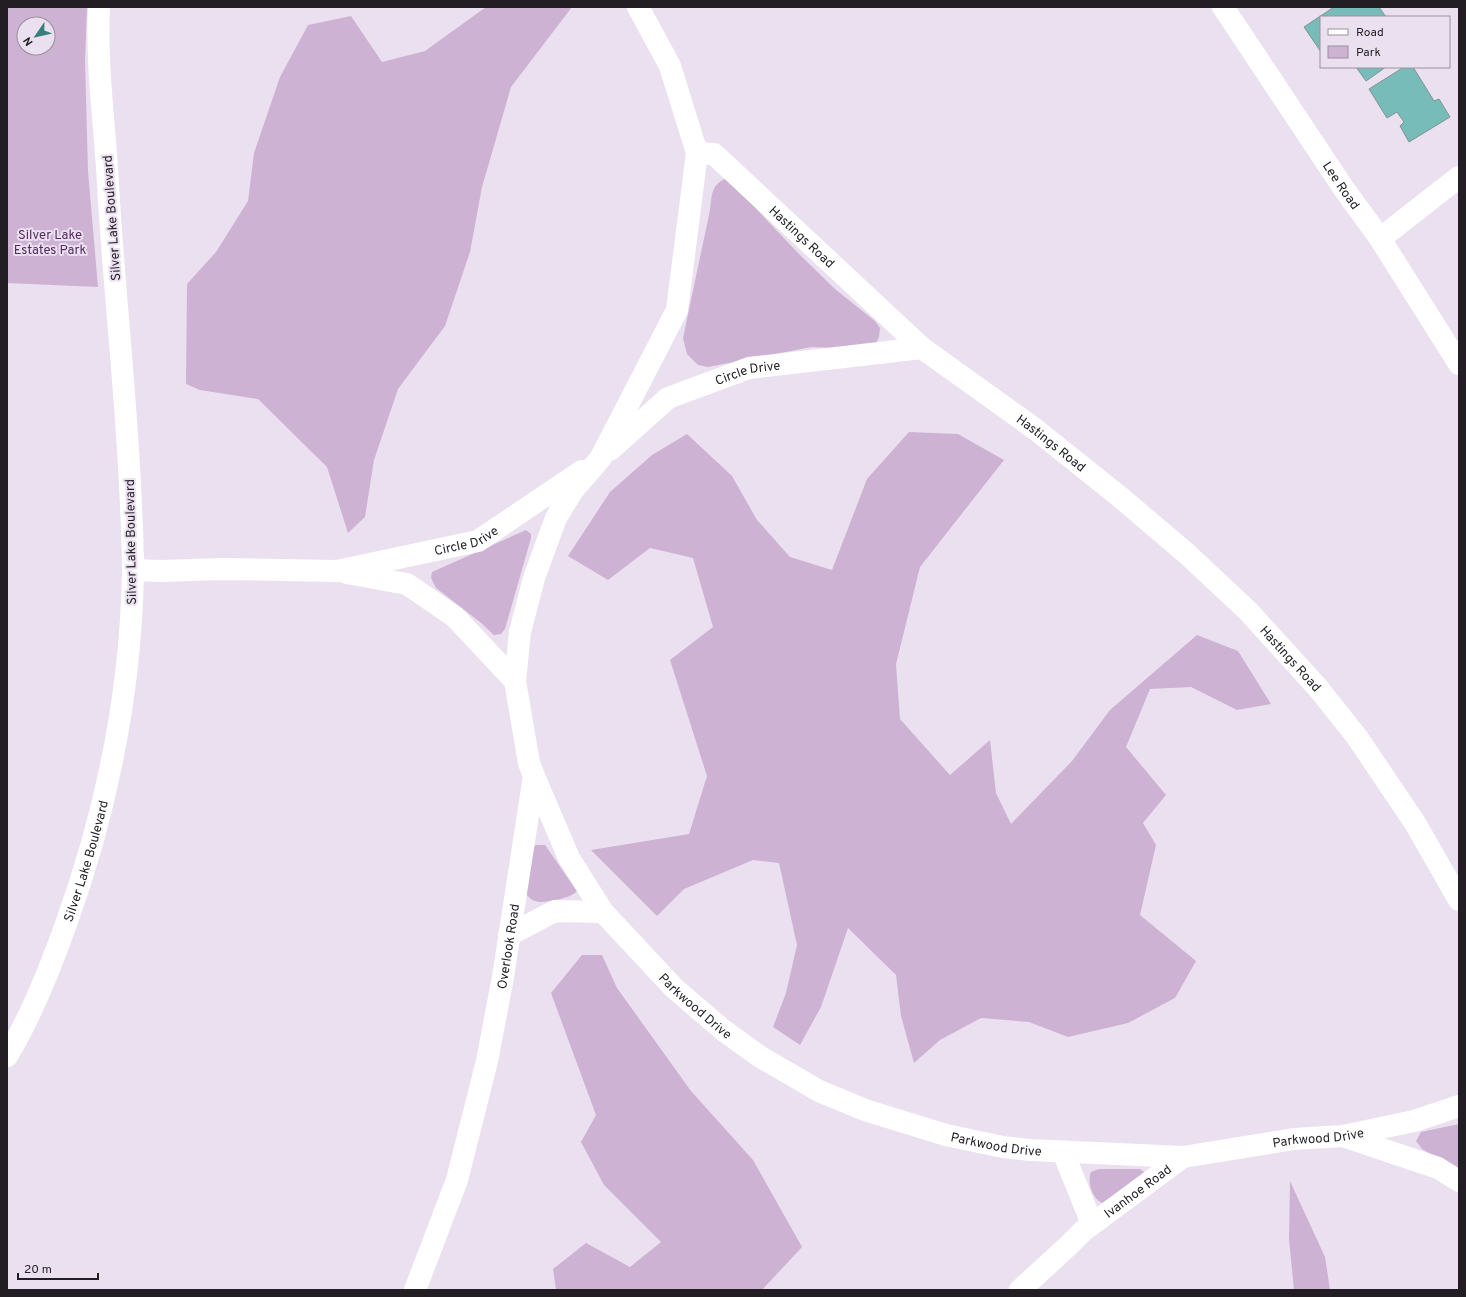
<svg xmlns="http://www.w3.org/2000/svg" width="1466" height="1297" font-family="Overpass,sans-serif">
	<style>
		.green { fill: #cdb2d4; fill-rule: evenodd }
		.building { fill: #77bcb8; stroke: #7f9493 }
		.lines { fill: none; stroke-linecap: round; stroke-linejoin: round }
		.minor { stroke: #fff; stroke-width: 22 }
		.labels { text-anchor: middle; stroke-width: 4; stroke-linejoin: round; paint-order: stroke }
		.street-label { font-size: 13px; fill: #221e24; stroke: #ebe0ef }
		.park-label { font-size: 13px; fill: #53295e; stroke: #ebe0ef }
	</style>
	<rect width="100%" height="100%" fill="#ebe0ef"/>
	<path class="green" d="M7,7H87L85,60L88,171L98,287L7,283ZM24,24H48V48H24Z
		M486,7H572L511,87L482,187L470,252L445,326L398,389L374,460L365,517L348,533L327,467L258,399L200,390L186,384L187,284L216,252L248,201L254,153L280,77L308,25L351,16L382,62L425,51Z
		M727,178L798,253L835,289L875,321L880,328L879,337L876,343L858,349L812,347L708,367L698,365L687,354L683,338L710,210C712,195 711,184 727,178Z
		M909,432L958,434L1004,460L920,567L896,664L900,719L950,775L990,740L996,793L1011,824L1072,761L1110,710L1197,635L1238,651L1271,704L1237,710L1191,687L1150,689L1126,747L1166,795L1143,823L1156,845L1140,915L1196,961L1175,998L1128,1023L1068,1037L1029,1022L981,1018L940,1040L914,1063L901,1016L896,975L848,928L821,1007L800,1045L773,1027L786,993L797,945L779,863L753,860L684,889L657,916L591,850L689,834L707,776L670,660L713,627L693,558L650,548L608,580L568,556L610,492L652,455L687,434L732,476L757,520L790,557L832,570L867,479Z
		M526,530L531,534V538L505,629L501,634L494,635L480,622L436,588L431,578L432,572Z
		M536,845H545L577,891C572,898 548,902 540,902C534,902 529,898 526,894L532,848Z
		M582,955H602L617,988L691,1091L753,1160L802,1247L762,1290H556L553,1269L586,1243L630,1267L661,1242L604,1185L581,1142L596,1115L551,993Z
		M1459,1124V1170L1422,1149L1416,1141L1421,1132Z
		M1099,1169H1140L1144,1172V1176L1102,1203C1092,1198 1087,1182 1091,1172Z
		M1290,1181L1325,1257L1330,1290H1294L1289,1239Z"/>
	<path class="building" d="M1334,7H1379L1386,17H1321V52L1304,27Z
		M1356,67H1386L1366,81Z
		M1404,67H1413L1434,101L1439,99L1450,117L1409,142L1400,126L1404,122L1397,112L1387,118L1369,89Z"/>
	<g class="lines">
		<g class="minor">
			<path id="s1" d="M638,7L670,66L697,153L714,154L922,348L1035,429L1120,497L1186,553L1248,611L1318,688L1357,737L1415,823L1459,900"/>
			<path id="s2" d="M1223,7L1344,189L1379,237L1459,364"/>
			<path d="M1379,237L1386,234L1459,177"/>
			<path id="s3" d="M610,450L668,398L749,368L922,348"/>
			<path id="s4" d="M133,570L161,571L223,569L337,571L478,541L582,471"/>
			<path d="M347,573L407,584L455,617L515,681"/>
			<path id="s5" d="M534,776L569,858L603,912L674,988L723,1030L759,1056L819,1091L865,1110L946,1135L1003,1147L1030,1150L1183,1157L1294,1139L1343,1136L1414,1121L1459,1106"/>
			<path d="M509,935L555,911L603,912"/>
			<path id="s6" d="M7,1056C32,1015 50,969 66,924C107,810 131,692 133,571C133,550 132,528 131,507C127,399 114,292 108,184C105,126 96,66 99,7"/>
			<path d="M1343,1136L1438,1168L1459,1181"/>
			<path d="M1063,1152L1092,1224"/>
			<path id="s7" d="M415,1290L457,1180L487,1061L503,977L534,776L529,763L515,681L520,632L534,578L556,518L573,490L600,459L677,310L697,153"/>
			<path id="s8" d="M1020,1290L1068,1246L1083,1231L1183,1157"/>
		</g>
	</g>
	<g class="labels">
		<g class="street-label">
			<text dy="5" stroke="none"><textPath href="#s2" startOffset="214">Lee Road</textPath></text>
			<text transform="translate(111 218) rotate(-94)" y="5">Silver Lake Boulevard</text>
			<text dy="5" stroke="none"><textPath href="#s1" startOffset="296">Hastings Road</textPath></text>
			<text dy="5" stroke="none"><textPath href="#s3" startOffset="162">Circle Drive</textPath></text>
			<text dy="5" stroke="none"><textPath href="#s1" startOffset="620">Hastings Road</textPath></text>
			<text dy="5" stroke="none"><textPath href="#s4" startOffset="337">Circle Drive</textPath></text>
			<text transform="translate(130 542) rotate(-91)" y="5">Silver Lake Boulevard</text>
			<text dy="5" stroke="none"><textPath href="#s1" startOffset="943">Hastings Road</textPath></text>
			<text dy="5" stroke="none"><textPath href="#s6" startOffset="211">Silver Lake Boulevard</textPath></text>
			<text dy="5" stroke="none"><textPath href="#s7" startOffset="357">Overlook Road</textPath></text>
			<text dy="5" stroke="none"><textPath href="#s5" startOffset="285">Parkwood Drive</textPath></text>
			<text dy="5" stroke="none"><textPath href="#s5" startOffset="945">Parkwood Drive</textPath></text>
			<text dy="5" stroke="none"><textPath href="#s5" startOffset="621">Parkwood Drive</textPath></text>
			<text dy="5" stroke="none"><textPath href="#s8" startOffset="154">Ivanhoe Road</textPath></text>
		</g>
		<g class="park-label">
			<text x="50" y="239">Silver Lake<tspan x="50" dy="15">Estates Park</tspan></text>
		</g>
	</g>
	<rect width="1466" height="1297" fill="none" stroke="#221e24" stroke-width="16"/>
	<rect x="1320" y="16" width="130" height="52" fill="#ebe0ef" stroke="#9b929e"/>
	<rect x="1328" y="29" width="20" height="6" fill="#ffffff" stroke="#9b929e"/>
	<text x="1356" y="36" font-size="12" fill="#221e24">Road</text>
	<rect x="1328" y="46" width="20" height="12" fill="#cdb2d4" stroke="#9b929e"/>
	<text x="1356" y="56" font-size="12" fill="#221e24">Park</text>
	<g transform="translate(36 36) rotate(236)"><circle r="19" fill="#ebe0ef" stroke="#9b929e"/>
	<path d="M0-3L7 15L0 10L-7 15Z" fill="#367f7c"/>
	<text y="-6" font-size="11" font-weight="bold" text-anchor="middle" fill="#221e24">N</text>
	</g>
	<path d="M18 1273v6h80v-6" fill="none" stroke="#221e24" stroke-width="2"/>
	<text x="24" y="1273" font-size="12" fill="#221e24" stroke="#ebe0ef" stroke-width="3" paint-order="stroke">20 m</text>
</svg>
